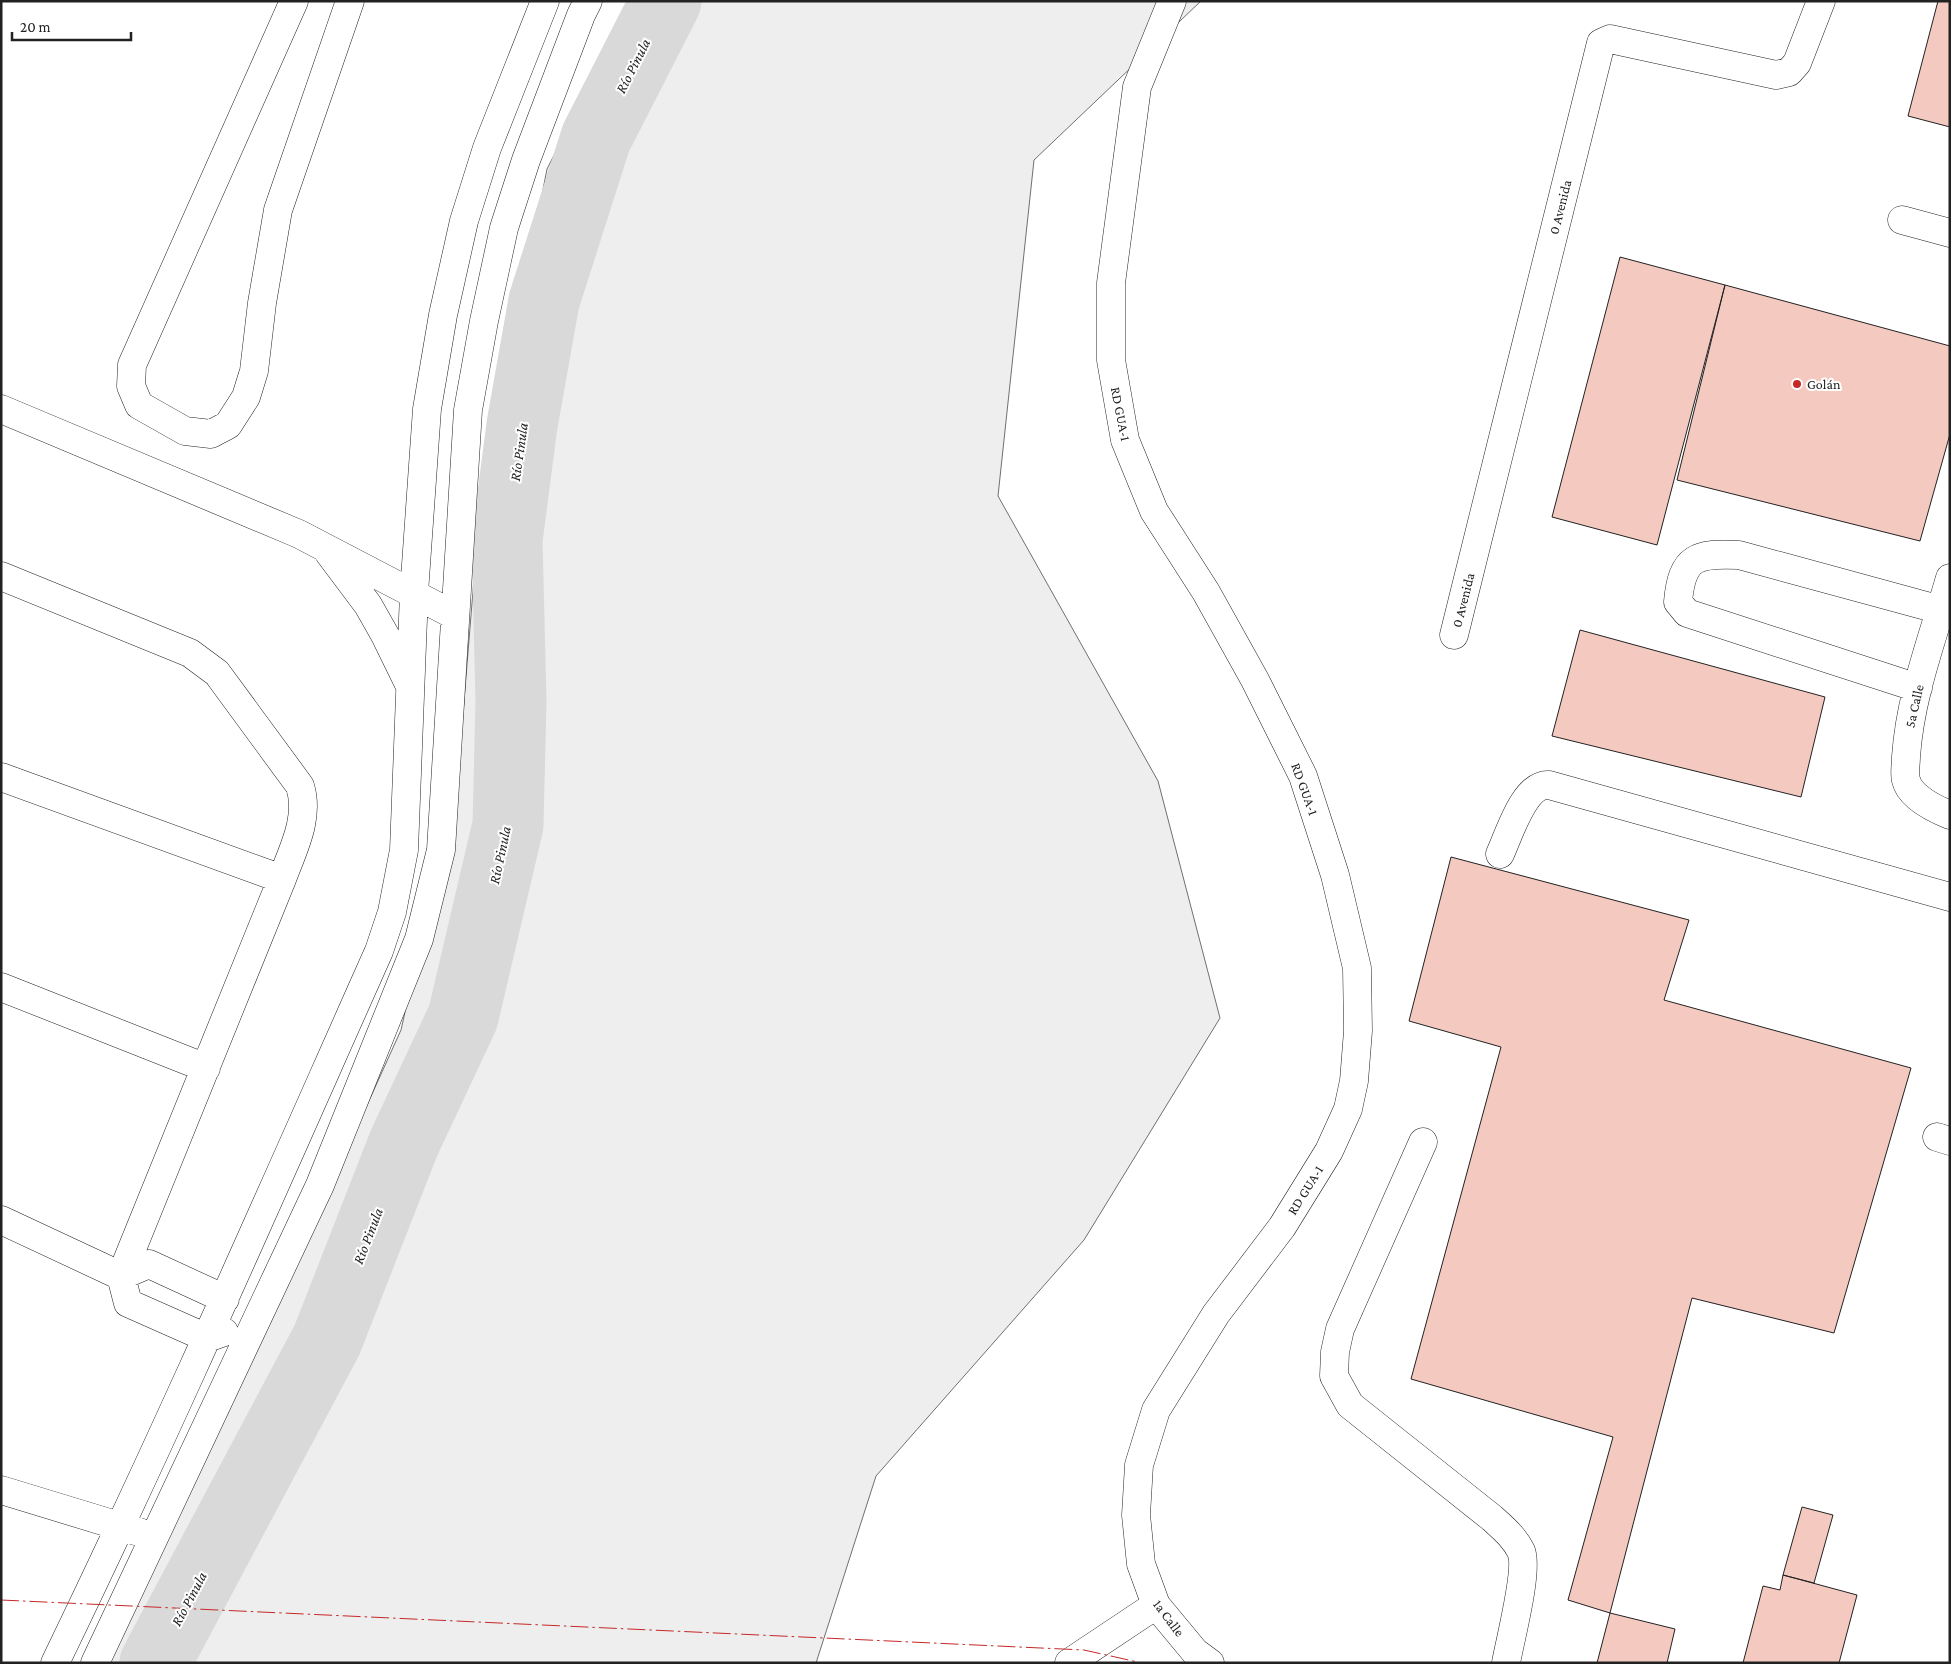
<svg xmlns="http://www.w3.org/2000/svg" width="1951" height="1664" font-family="'Crimson Pro',serif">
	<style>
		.green { fill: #eee; stroke: #6f6f6f }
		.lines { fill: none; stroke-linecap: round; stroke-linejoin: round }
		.river { stroke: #d9d9d9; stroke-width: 71 }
		.building { fill: #f3c9c0; stroke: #222 }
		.minor-casing { stroke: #222; stroke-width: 29 }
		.major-casing { stroke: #222; stroke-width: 29 }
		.minor { stroke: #fff; stroke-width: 28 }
		.major { stroke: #fff; stroke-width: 28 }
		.power { stroke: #c62828; stroke-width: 1; stroke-dasharray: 18 4 2.5 4; stroke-linecap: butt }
		.poi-dot { fill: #c62828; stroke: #fff; stroke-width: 2 }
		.labels { text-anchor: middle; stroke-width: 4; stroke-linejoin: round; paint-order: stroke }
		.street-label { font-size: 14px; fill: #222; stroke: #fff }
		.poi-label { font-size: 14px; fill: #222; stroke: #fff; text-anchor: start }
		.water-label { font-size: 15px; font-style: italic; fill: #222; stroke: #fff }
	</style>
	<rect width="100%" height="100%" fill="#fff"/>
	<path class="green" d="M632,1H1201L1034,160L998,496L1158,781L1220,1018L1084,1240L876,1476L816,1663H98L237,1392L401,1030L458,775L479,517L547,169Z"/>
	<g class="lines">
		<path class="river" d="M155,1663L327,1340L404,1143L463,1017L508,825L511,701L507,540L522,425L544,301L596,138L666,1"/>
	</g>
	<path class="building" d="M1938,1H1950V127L1908,116Z
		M1620,257L1725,285L1657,545L1552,517Z
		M1725,285L1950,346V434L1920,541L1677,480Z
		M1580,630L1825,697L1801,797L1552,736Z
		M1451,857L1689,920L1664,1000L1911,1068L1834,1333L1692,1298L1610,1613L1568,1600L1613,1437L1411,1379L1501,1047L1409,1021Z
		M1802,1507L1833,1515L1814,1583L1783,1575Z
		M1783,1575L1857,1595L1839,1663H1743L1763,1586L1780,1590Z
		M1610,1613L1675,1629L1667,1663H1597Z"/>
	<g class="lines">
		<g class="minor-casing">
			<path id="minor" d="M294,1L132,365L131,386L139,405L185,431L211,434L228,425L246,397L254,371L262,303L278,210L350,1
				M1902,220L1950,233
				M1,409L299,534L454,615
				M329,553L368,605L385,635L409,684
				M1,576L190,653L217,673L300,786C310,818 293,849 282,879L121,1276L128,1303L207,1338L224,1332
				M1950,578C1933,637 1910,696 1906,757C1906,764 1904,774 1906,780C1910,797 1935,809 1950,815
				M1454,635L1601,43L1610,39L1776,75L1789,72L1797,63L1821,1
				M1918,688L1687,613L1678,602C1682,556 1697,553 1739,555L1941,610
				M1,777L282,879
				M1500,854C1509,835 1524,783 1549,785L1950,897
				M1,987L206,1068
				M1937,1137L1950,1141
				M1423,1142L1340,1329L1335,1352L1334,1376L1350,1405L1492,1518C1503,1528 1514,1537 1521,1551C1529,1569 1510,1640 1506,1663
				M1,1220L121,1276L149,1264L225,1299
				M1,1490L139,1532
				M55,1663C169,1428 273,1189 379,951L392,912L404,850L414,593L427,409L443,315L464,221L487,148L545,1
				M95,1663L320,1185L419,939L441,850L468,410L484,321L504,228L526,160L581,15L588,1
				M1069,1663L1156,1605"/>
		</g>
		<g class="major-casing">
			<path id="major" d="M1172,1L1137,87L1111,283V360L1125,440L1154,511L1206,592L1255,680L1303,776L1335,875L1357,968L1358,1031L1354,1081L1348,1109L1329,1151L1282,1227L1216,1314L1156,1410L1139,1465L1136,1515L1141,1564L1156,1605L1195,1652L1210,1663"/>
		</g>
		<use href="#minor" class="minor"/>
		<use href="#major" class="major"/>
		<path class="power" d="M1,1600L1084,1650L1142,1663"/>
	</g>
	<circle class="poi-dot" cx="1797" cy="384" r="5"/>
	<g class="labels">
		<g class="street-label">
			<text transform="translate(1560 207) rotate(-76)" y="5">0 Avenida</text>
			<text transform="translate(1121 414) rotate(79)" y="5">RD GUA-1</text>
			<text transform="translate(1463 600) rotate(-76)" y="5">0 Avenida</text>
			<text transform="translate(1914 706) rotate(-77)" y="5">5a Calle</text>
			<text transform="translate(1305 789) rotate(70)" y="5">RD GUA-1</text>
			<text transform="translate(1305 1190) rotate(-58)" y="5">RD GUA-1</text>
			<text transform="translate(1169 1618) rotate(53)" y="5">1a Calle</text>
		</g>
		<g class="poi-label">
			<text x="1807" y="389">Golán</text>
		</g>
		<g class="water-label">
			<text transform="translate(633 66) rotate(-63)" y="5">Río Pinula</text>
			<text transform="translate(519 452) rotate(-82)" y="5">Río Pinula</text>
			<text transform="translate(500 855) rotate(-78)" y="5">Río Pinula</text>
			<text transform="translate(368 1236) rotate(-69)" y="5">Río Pinula</text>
			<text transform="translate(189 1599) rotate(-62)" y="5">Río Pinula</text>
		</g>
	</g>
	<rect width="1951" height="1664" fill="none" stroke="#222222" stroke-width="5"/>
	<path d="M12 32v8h119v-8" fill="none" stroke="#222222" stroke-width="2.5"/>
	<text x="20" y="32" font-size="15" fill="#222222" stroke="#ffffff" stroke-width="4" paint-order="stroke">20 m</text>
</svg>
